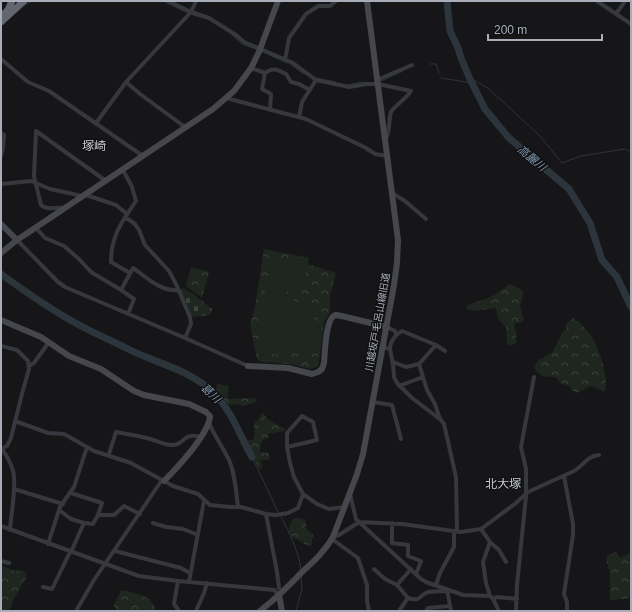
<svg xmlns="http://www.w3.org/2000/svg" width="632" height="612" font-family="Helvetica,'Noto Sans JP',sans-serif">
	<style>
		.forest { fill: url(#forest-crowns) }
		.cemetery { fill: url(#cemetery-stones) }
		.garden { fill: #1e261f }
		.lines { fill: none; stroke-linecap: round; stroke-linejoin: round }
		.stream { stroke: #2c353c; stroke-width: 1 }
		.river { stroke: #2c353c; stroke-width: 7 }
		.street { stroke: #37383d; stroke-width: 4 }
		.secondary { stroke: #45474d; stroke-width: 6 }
		.highway { stroke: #63666e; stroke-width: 7 }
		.labels { text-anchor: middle; stroke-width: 3; stroke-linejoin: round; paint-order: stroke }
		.street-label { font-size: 10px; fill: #a8adb8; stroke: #111113 }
		.water-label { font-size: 11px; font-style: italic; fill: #7f9bb3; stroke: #111113 }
		.quarter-label { font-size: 12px; fill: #c9ccd4; stroke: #111113 }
	</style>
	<defs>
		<pattern id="forest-crowns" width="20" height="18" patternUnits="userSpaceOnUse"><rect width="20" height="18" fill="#1e261f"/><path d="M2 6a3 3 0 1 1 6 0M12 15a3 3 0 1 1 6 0" fill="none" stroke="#3c433d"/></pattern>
		<pattern id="cemetery-stones" width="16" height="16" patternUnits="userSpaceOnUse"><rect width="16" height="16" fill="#1e261f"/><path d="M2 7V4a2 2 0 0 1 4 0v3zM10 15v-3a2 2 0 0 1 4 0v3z" fill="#3c433d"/></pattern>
	</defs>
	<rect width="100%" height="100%" fill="#161618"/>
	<path class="forest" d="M264,249L309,258L308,264L336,273L330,296V312L324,323L319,362L317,367L310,369L290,364L261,362L257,359L250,324L255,307Z
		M191,267L209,272L202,298L186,286Z
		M509,284L515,286L522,290L523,296L520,306L524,320L522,322L516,323L514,325C516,332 517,337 516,344L510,345L507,344L506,327L498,319L496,308L473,311L467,309V305C481,301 499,295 509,284Z
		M573,318C591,329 602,353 605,374C606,380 607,387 604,392L591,386L579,392L575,393L569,386L560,383L556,377C545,377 539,377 534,367L540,358L542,359L547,355L552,353L562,333L566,329L567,323Z
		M217,384L229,386L228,396V399L254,398L256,399L257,402L243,406L238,404L232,405L227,404L216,390Z
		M262,413L264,414L267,419L285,429V431L268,434V438L264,439L261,442L260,452L269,453L270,458L268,460H261L262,467L261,469L258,468L247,442L248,440H253C256,435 253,428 255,422L258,420Z
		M294,518L305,519L307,530L312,533L313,536L312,539V545C306,547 305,543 300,541C287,536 286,529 294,518Z
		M616,552L620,558L631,552V598L610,600V572L606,559L607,556Z
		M1,565L15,571L21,570L26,573V578L13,600L10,610H1Z
		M121,590C134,593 153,595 156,611H116L114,605Z"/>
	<path class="cemetery" d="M182,288L192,293L212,309L210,315L191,317L180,291Z"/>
	<path class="garden" d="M272,258L309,266C302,286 286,298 264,296Z
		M258,298C282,297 311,296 317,327C318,335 319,343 317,352L262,355Z"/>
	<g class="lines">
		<path class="stream" d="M163,1L188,13
			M25,5L33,1
			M191,14L199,17
			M232,35L242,44L258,50
			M263,52L287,63
			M290,64L304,74
			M430,64H436L439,73
			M469,77L489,89L539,135L562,163L581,156L625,149L631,152
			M316,78L336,82
			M441,78L472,83
			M381,81L403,71
			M347,85L363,82
			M252,457L279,514
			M281,517C290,534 298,550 301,569
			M296,611L302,589L301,576"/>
		<path class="river" d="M447,1L450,31L458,48L461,58L469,77L485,109L509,138L569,189L590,223L602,260L617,277L631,307
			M1,274C27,293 54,312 83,327C96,334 110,340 124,347C154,363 187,368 213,392C232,411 239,434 252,457"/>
		<path class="street" d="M168,1L191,12L209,18L236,35L244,42L293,63L316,80L349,87L366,84H378L411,91C406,99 394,106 391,112C388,121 391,132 385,140
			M597,1L631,24
			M616,14L625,1
			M1,59L28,82L49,91L143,156
			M285,60L289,38L306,14L318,6H330L336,1
			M251,68L265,73C274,67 277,70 286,74L291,82L299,84L310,90
			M265,73L262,89L271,94L270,110
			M377,80L412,65
			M126,82L140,94L185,127
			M226,98L306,119L366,148L375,154L387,156
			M299,117L302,102L316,80
			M96,123L126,82L191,12L196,1
			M36,131L34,176L41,205C47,211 57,207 65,208
			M36,131L106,181
			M1,133L4,135L3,148L1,156
			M123,170L132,187L136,201C122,222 111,235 111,262L130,273
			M1,184L31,181L50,189L82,196
			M392,193L405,201L426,219
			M86,195L116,205L127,214
			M125,217L135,224L139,230L145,245L169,271L176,284L190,317L191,324L185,338
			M36,228L45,238L64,246L79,259L91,272L121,290L133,268C146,277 161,292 178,290
			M17,240L58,282L65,287L185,338L248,366
			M121,290L134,299L128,314
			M387,327L395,331L396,334
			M1,346L17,350L28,361L29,369L22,394L11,438L7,446L1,449
			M383,347L390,349L393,364L394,377L397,383L412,398L441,420L444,424L456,477L457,531
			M390,349C390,341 396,334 402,331L436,345L445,351
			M393,362L406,367L419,364L436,345
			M419,364L427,390L435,404L440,419
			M29,366L34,363L49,342
			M399,386L423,377
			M373,402L392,405L401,439
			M15,421L48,433L64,434L94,451L131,463L173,486L198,494L210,505L230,507H241L266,514L276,515L288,513L298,508L303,494
			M209,423C214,435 222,446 228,458C235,471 236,492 238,507
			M287,447L317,440L313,422L302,416L287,433V447L290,463L294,477L303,494L317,504L329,509L345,507
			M2,449C7,456 11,463 13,471C17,485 11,514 10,530
			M109,454L116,432C127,434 139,436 150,439C158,441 166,446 174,445C184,444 184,432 200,437
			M564,476L573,524V535L564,594L567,602V611
			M14,489L63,504
			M71,493L102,503L98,515
			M350,494L356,519L359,522L402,524L461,532L481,529L516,503L528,492L574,471C583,466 587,456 599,455
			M59,510L71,519L84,523
			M266,514L277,572L279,588
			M153,523L166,527L183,529L198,535
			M392,523V543L408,545V556L421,561L416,574
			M1,526L139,576L178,581L274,590L279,595
			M481,529L490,542L483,562L486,583L490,596
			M333,537L339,535L359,522L421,579L426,582L463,595L490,596L493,599L499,611
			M332,539L358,558L367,585V601L369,611
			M490,542L499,550L506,562
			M48,544L60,507L74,487L87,447
			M115,551L181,568L190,573
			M71,552L84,523L93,524L98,515H114L124,506L140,514
			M1,561L9,563
			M374,569L385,579L397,585L408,598C421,602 419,596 426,593C432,590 441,592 447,591
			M178,581L174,604L179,611
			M189,582L204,501
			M397,585L411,569
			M436,585L440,573L454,547V531
			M43,587L52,589L70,552
			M447,589L451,611
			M493,599L497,597L517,599
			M76,611L94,580L162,480
			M196,611L204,593L207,583
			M399,611L408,598
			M426,611L428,608L450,606
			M516,611L517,585L526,496V469L521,447L534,377"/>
		<path class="secondary" d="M1,224L17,240
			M1,253L17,240L213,109L234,91L251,68L259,52L278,1
			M1,320L41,337L69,356L101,369L134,391L144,395L189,404L206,412L210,416C209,434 177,468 164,481
			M248,366L288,368L312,374L318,372L322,369L324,363C325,355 325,317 336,315C338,315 340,316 342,316L387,327
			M279,595L282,611
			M260,611C275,599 289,586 302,572C314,561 325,551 333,537L357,474L363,454L394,285L397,263L398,240L367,1"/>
		<path class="highway" d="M3,15L8,10L12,1
			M1,22L24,1"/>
	</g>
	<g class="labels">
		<g class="street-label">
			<text transform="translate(377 322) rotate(-80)" y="4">川越坂戸毛呂山線旧道</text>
		</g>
		<g class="water-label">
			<text transform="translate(532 158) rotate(40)" y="4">高麗川</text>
			<text transform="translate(211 393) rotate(43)" y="4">葛川</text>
		</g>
		<g class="quarter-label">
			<text x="94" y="150">塚崎</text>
			<text x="503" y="488">北大塚</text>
		</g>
	</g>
	<rect width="632" height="612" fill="none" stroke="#a8adb8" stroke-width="4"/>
	<path d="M488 34v6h114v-6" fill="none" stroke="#a8adb8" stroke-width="2"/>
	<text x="494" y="34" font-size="12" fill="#a8adb8" stroke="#111113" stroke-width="3" paint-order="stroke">200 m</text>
</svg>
